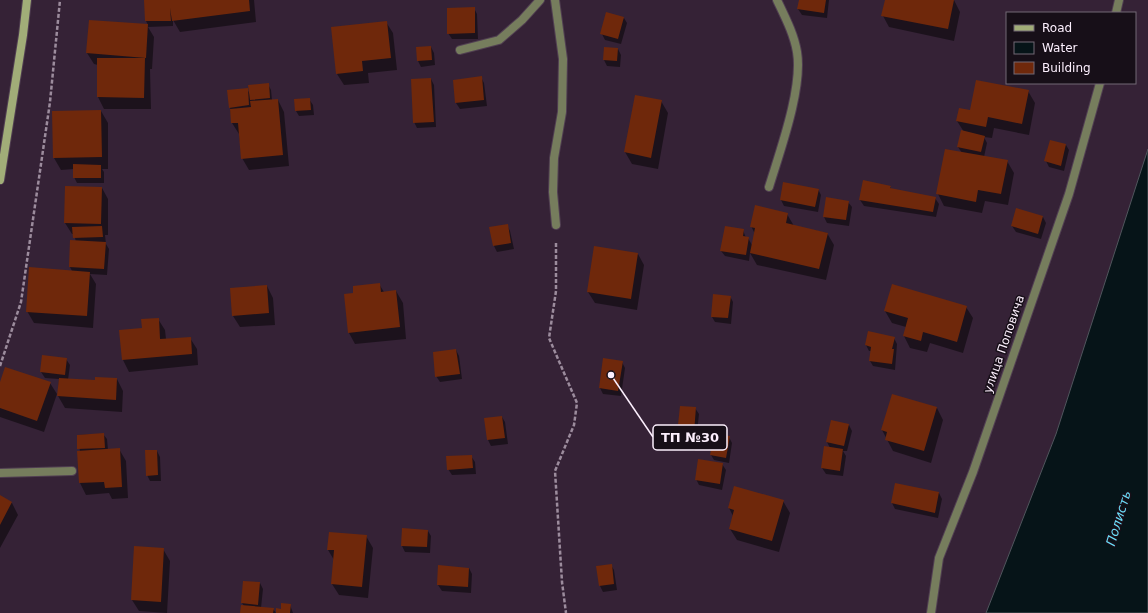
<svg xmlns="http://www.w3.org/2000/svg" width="1148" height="613" font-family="'DejaVu Sans',sans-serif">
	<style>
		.water { fill: #061418; stroke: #50565d }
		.shadow { fill: #0007 }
		.building { fill: #6f280b }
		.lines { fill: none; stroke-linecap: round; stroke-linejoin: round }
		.service-casing { stroke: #513f52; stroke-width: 10 }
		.minor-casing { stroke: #513f52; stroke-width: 10 }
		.secondary-casing { stroke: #513f52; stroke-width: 10 }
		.path { stroke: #9c8c9d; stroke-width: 2.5; stroke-dasharray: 4 2; stroke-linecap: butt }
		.service { stroke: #767d5d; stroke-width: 8 }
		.minor { stroke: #767d5d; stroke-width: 8 }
		.secondary { stroke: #a1ad78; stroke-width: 8 }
		.labels { text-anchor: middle; stroke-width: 3; stroke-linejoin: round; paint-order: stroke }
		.street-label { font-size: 12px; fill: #fceffd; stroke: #170f18 }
		.water-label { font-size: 13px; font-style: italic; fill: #6cdefa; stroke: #170f18 }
		.leader { fill: none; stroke: #fceffd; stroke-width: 1.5 }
		.callout-dot { fill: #fceffd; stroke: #170f18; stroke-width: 1.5 }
		.callout { fill: #170f18; stroke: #fceffd; stroke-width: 1.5 }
		.callout-label { font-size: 13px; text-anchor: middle; font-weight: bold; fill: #fceffd }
	</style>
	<rect width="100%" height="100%" fill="#352236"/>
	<path class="water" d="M1148,149V613H986L1056,434Z"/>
	<path class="shadow" d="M145,0H254L256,22L180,32L173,20V26L148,27L154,37L152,69H150L151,109H104L98,97V65L94,64L87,53L90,21L148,25L146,21Z
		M800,0H829L827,18L802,15L798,9Z
		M886,0H954L960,12L954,41L889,27L883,16Z
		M474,8L477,14L478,39H452L448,33Z
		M624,18L627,23L621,44L605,40L602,34Z
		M386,22L393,33L397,70L368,73L369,83L344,85L337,74Z
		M431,47L434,53L435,65L421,67L418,61Z
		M618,49L621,55L620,67L607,66L604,60Z
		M481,77L484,83L487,106L460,109L456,103L454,81Z
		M431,79L434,85L436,127L417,128L414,122Z
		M268,84L271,90L272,100H278L284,112L289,166L249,170L242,158L239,134L232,123L230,107L247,89L250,94Z
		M1028,91L1035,103L1029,135L994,128L992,138L984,137L987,143L984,157L1007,161L1014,173L1008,205L985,201L982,213L944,206L938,194L962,153L958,147L964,132L957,121L971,111Z
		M309,99L313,105L314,115L299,116L296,111Z
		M661,101L668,113L658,169L632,164L625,152Z
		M101,111L108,123V169H102L104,172V183H77L74,177V169L61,170L54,158Z
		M1066,145L1069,150L1064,171L1049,167L1046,161Z
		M890,187L892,190L935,198L939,204L936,217L864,206L860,200Z
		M102,188L108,199V235H105L106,244L109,249L107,275L90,274L96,284L93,328L34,323L27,311L72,271L70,267L76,242L74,234H72L65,223Z
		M818,189L821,195L818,212L784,206L781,200Z
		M848,202L852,207L849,226L827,223L824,217Z
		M787,214L794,226L827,233L834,245L826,280L757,265L750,253L749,261L725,256L721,251L743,230L746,238H748L752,245L755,234L751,226Z
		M1043,217L1046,223L1041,239L1016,232L1012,226Z
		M507,225L510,231L514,249L497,252L494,246L491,228Z
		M638,254L644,265L637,310L595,303L588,292Z
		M379,284L384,292L396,291L403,303L406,339L355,344L349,333L354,294Z
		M267,286L273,298L275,325L240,327L233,316Z
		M892,286L966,307L973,318L963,353L930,343L927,352L910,348L904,336L906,327L892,323L885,311Z
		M730,296L733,302L731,324L715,322L712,317Z
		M158,319L165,330L166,339L190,338L197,349L198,365L129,372L123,360L120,331L143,329Z
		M894,338L897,344L895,370L873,366L870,361L872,351H869L866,345Z
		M456,350L459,356L462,379L440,382L436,376Z
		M66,359L70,365L68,380L96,381L117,379L123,391L122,412L65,408L58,396L59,379L45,378L41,372Z
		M622,362L625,368L621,396L603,394L600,388Z
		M50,383L57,394L44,432L0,417V385Z
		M695,408L699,414L695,451L681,450L677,444Z
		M937,408L943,420L931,463L893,451L882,430Z
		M502,417L505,422L508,444L491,446L488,440Z
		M849,425L852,431L847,451H843L846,456L843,476L826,474L822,468L825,447L830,448L827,442Z
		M103,434L107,439L108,450L119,449L126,461L128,498L112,499L109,493L86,495L80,483L78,452H80L78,435Z
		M729,437L732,443L729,463L714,460L711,455Z
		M157,451L160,457L161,481H150L147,475Z
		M471,456L475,462L476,474L452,475L448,469Z
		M722,464L726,470L722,490L699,485L696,479Z
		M735,488L783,501L790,513L779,552L737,540L730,529L733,516L729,508Z
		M939,493L942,499L938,518L895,509L892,503Z
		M0,497L12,503L18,515L0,548Z
		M428,531L431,536L430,553L405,552L402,546Z
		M366,536L373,548L368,598L339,595L332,584L334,560L328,550Z
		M163,549L170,561L167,613L139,611L132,600Z
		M611,565L614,570L617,590L603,592L600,586L597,566Z
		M469,568L472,574L471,593L442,591L438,585Z
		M260,583L263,589L261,608L273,609L276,613H241L244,606L242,603Z
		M290,605L293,613H277L282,610Z"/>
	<path class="building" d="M144,0H249L250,11L172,21L170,8L171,21H145Z
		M799,0H826L824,13L797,9Z
		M885,0H954L948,29L881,16Z
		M475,7V33L447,34V8Z
		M606,12L624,17L618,39L600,34Z
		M89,20L148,24L146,58L86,53Z
		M387,21L391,58L362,61L363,71L336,74L331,27Z
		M431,46L432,60L417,61L416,47Z
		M604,47L618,48L617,61L603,60Z
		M97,58H145L144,98L97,97Z
		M482,76L484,100L455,103L453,80Z
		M431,78L434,122L413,123L411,79Z
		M976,80L1029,90L1022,124L988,117L986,127L956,121L959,108L970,110Z
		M269,83L270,98L250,100L248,85Z
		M248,88L249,105L229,108L227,90Z
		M635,95L662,100L651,158L624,152Z
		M310,98L311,110L295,111L294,99Z
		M278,99L283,155L241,159L238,123H231L230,109L251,107L250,101Z
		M101,110L102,157L53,158L52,111Z
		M961,130L985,136L981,152L957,147Z
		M1050,140L1066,144L1061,166L1044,161Z
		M945,149L1008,160L1001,194L978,190L976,202L936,194Z
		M73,164L101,165V178H73Z
		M863,180L891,186L890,188L936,197L933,212L859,200Z
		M783,182L819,189L815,207L780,200Z
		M65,186L102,187L101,224L64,223Z
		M826,197L849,201L846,220L823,217Z
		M755,205L788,213L786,223L828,233L819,269L750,253L755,228L750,227Z
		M1016,208L1043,216L1038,234L1011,226Z
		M508,224L511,243L493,246L489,227Z
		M102,226L103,237L73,238L72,227Z
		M725,226L744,229L743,236L749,237L746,255L720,251Z
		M70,240L106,242L104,269L69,267Z
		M594,246L638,253L631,299L587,292Z
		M29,267L90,272L87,316L26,312Z
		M380,283L381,292L396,290L400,327L348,333L344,294L353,293V286Z
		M892,284L967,306L957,342L923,332L921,341L903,336L908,318L884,311Z
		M267,285L269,313L232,316L230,288Z
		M713,294L731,296L728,318L711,317Z
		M159,318L160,339L191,337L192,354L122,360L119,330L142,328L141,319Z
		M868,331L895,337L892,349H894L892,364L869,361L871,347L865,345Z
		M456,349L460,374L435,377L433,352Z
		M42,355L67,358L65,375L40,372Z
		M603,358L623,361L618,391L599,388Z
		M5,367L51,382L37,421L0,408V382Z
		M95,377L117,378L116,400L57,396L59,378L95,380Z
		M892,394L937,407L924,451L885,440L887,432L881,430Z
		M680,406L696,407L693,446L676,444Z
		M502,416L505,438L487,440L484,418Z
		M831,420L849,424L844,446L826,442Z
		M104,433L105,448L77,449V435Z
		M714,434L730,436L726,458L710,455Z
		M824,446L843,449L840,471L821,468Z
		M120,448L122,487L105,488L104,482L79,483L77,451Z
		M145,450H157L158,475L146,476Z
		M472,455L473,468L447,470L446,456Z
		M698,459L723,463L720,484L695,480Z
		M895,483L939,492L935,513L891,503Z
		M734,486L784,500L772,541L729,529L734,510L728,508Z
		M0,495L12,502L0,525Z
		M402,528L428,530L427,547L401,546Z
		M329,532L367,535L362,587L331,584L334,550H327Z
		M134,546L164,548L161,602L131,600Z
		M612,564L614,584L599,586L596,566Z
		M438,565L469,568L468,587L437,585Z
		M243,581L260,582L258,605L241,603Z
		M281,603L291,604L290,613H276V608L281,609Z
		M241,605L274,608L273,613H240Z"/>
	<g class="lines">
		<g class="service-casing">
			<path id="service" d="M555,0L563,59L562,112L554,158L553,192L556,225
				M460,50L499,40L522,20L540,0
				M769,187C780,151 803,88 797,52C794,34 785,17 777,0
				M0,473L72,471"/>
		</g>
		<g class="minor-casing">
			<path id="minor" d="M1116,13L1119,0
				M931,613L939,558L973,472L1069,194L1100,83"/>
		</g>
		<g class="secondary-casing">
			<path id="secondary" d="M0,180L23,35L27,0"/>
		</g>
		<path class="path" d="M556,243V291L549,338L577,403L574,425L555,471L562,582L566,613
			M0,366L21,302L50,102L60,0"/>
		<use href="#service" class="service"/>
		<use href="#minor" class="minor"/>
		<use href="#secondary" class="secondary"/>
	</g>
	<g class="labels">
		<g class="street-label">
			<text transform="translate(1004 344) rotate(-71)" y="4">улица Поповича</text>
		</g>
		<g class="water-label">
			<text transform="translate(1118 518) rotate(-73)" y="5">Полисть</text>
		</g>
	</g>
	<path class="leader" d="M611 375L653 437"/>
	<circle class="callout-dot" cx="611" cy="375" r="4"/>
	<rect class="callout" x="653" y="425" width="74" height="25" rx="4"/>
	<g class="callout-label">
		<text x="690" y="442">ТП №30</text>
	</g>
	<rect x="1006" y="12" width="130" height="72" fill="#170f18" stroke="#736974"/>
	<rect x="1014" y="25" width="20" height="6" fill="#a1ad78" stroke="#736974"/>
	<text x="1042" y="32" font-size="12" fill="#fceffd">Road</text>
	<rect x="1014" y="42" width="20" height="12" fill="#061418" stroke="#736974"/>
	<text x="1042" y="52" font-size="12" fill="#fceffd">Water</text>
	<rect x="1014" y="62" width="20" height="12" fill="#6f280b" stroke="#736974"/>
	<text x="1042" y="72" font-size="12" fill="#fceffd">Building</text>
</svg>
